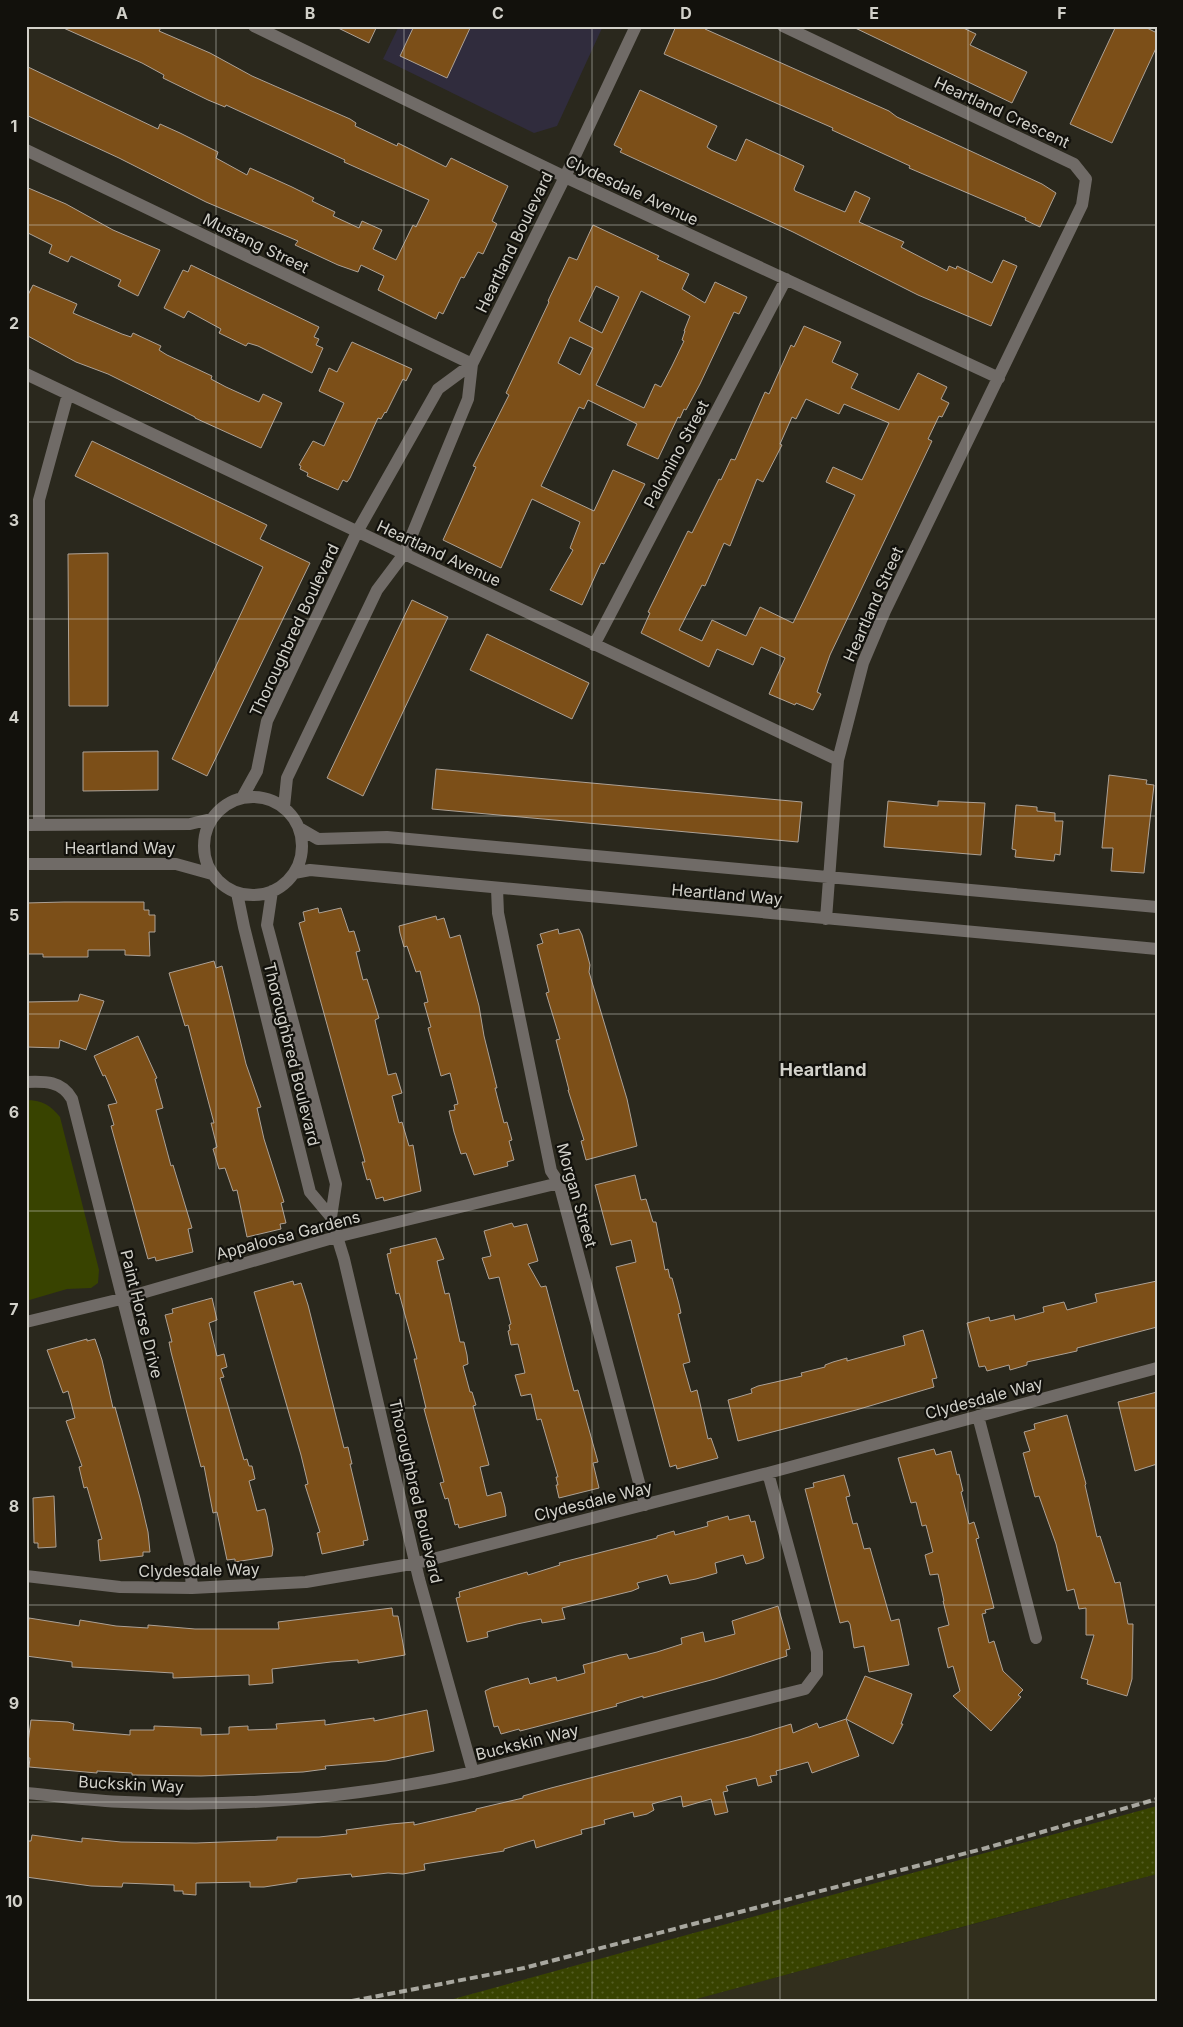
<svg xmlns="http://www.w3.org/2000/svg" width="1183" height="2027" font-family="Inter,sans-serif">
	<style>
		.commercial { fill: #302c3d }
		.built { fill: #322f1d }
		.grass { fill: url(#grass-dots) }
		.park { fill: #384300 }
		.building { fill: #7c4f18; stroke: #aca196; fill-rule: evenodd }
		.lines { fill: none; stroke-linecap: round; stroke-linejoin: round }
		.minor { stroke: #706b67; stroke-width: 12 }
		.rail { stroke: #a8a79f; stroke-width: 4; stroke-dasharray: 8 4; stroke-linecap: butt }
		.grid { fill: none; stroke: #d2d1ca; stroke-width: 1; stroke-opacity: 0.55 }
		.labels { text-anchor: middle; stroke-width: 4.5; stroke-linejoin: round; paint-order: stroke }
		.street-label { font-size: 16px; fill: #d2d1ca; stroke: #12110c }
		.neighbourhood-label { font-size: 18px; font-weight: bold; fill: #d2d1ca; stroke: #12110c }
		.neatline { fill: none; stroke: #d2d1ca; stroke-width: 2 }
		.grid-label { font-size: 16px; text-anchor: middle; font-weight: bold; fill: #d2d1ca }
	</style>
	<defs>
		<pattern id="grass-dots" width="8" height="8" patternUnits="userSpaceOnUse" patternTransform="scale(1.25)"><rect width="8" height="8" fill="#384300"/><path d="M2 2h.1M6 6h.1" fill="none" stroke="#545d24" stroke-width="1.8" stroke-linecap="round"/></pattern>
	</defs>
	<rect width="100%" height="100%" fill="#2a281d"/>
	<path class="commercial" d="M399,26H603L557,126L534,133L383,59Z"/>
	<path class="built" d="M1157,1874V2001H689L982,1922Z"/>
	<path class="grass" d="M1157,1806V1874L689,2001H446Z"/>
	<path class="park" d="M26,1100C42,1100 50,1105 60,1117L99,1270L98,1283L91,1288L67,1289L26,1301Z"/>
	<path class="building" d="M59,26H162L159,31L210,53L252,76L350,119L356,123L355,126L397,146L398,143L446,167L451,158L508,186L492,221L497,224L483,254L478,252L464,278L461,277L443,314L439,312L436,319L378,290L384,276L361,265L358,272L338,265L295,245L298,241L206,202L119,158L26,115V66L158,129L160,124L180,133L218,152L216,158L247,175L250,168L292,187L314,198L312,201L335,212L333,216L359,228L362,221L382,230L373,249L396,260L413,225L416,227L429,200L344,162L345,160L226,105L225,107L208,100L163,78L164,75L142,63Z
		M334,26H377L369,43Z
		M414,26H471L447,78L400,56Z
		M676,26H706L705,29L889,111L897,117L1042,184L1056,193L1040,227L1025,220L1026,218L909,168L910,166L832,130L833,128L664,54Z
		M851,26H959L976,34L970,45L1027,72L1012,103Z
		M1116,26H1143L1157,33V46L1112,143L1070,124Z
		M640,90L717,126L707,147L711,150L736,161L746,139L804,166L794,189L795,191L845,212L855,191L870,198L859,222L904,242L901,247L947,271L949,266L956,269L957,266L992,283L1003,260L1017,266L991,326L918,295L793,232L620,152L622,149L614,145Z
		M26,187L66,204L113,230L160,250L138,296L118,286L121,280L71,256L68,262L49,253L52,245L26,232Z
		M593,225L659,256L657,259L689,274L682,289L705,303L715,282L747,297L739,314L734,312L700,384L686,410L684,409L680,418L678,417L658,459L627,445L637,424L588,400L584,409L579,407L541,486L594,511L613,470L645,484L604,564L601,563L582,605L550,590L573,550L570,548L580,522L532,499L501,568L443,540L476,467L473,466L509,395L506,393L549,302L548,301L569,257L577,260ZM596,286L619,297L602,333L579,321ZM641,291L690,316L684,331H685L682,340L684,341L672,366L661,387L655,384L644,408L596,385ZM570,337L593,348L580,375L558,363Z
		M191,265L319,327L314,337L319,339L316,345L323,348L312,373L258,346L248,343L246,346L219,333L221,329L188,311L184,318L164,308L183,270L188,272Z
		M33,285L77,304L73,313L122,334L131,337L133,333L161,346L159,350L167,355L212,376L211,379L226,387L259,402L263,394L282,403L261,448L195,418V417L108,374L76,362L26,335V299Z
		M804,326L841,342L832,362L858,374L851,388L899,410L918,373L947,387L941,399L949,403L942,417L939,416L928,439L932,441L830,655L817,692L821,694L813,710L796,703L795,705L769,694L785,658L761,647L753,665L717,649L709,667L641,633L650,613L648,612L688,531L692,533L719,479L721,480L731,459L735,460L765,392L769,394L791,345L794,347ZM806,399L839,414L844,404L889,423L862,480L833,467L826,482L855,495L793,623L760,607L746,636L712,620L702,641L679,630L702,585L705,586L724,543L730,546L757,479L763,482L782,445L780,444L792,417L796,419Z
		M352,342L412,369L406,381L403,379L386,413L385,412L381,419L378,418L350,478L347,482L343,480L338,490L307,476L308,473L300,469L301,466L299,465L313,441L324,446L344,403L319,391L329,368L337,372Z
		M92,441L267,525L260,539L310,563L207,776L172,759L263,567L75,476Z
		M108,553V706H69L68,554Z
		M412,600L448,617L363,796L327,778Z
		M487,634L589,683L572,719L470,670Z
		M158,751V790L83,791V752Z
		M436,769L802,802L798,842L432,809Z
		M1109,775L1147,780L1146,784L1154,785L1144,873L1111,871L1113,848H1102Z
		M888,801L938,806V801L985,803L981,855L884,847Z
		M1016,805L1037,807V811L1055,813V821H1063L1060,855L1055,854L1054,861L1015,857L1016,850L1012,849Z
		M64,902H144V910H149V915H155V932H149L150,956L125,955V950H88V957H43V954H26V903Z
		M318,908L319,913L341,908L349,932L354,931L360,951L356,952L363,980L367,979L379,1018L375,1020L388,1075L396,1073L402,1093L392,1096L399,1123L402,1122L409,1146L413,1145L421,1191L384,1201L383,1197L376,1199L370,1179L367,1180L362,1162H365L299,923L305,921L303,912Z
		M436,916L437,920L444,918L450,938L460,935L479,1006L484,1036L497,1088H495L504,1123L507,1122L512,1140L509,1141L514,1160L507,1162L508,1166L474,1175L466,1153L461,1154L454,1132L449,1111L455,1110L454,1105L458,1104L450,1073L441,1076L428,1028L431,1027L424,1003L428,1002L420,971L416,972L407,946L404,947L400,933L399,926Z
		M558,929L559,934L579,929L582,935L590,965L589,972L627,1099L637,1146L586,1160L581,1141L584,1140L568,1090H569L556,1040L560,1039L546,993L549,992L537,945L543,943L540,934Z
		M214,961L216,968L222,966L246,1064L261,1107L257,1108L264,1139L284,1202L281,1203L286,1223L280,1224L281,1229L247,1237L237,1190L233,1191L225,1168L219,1169L213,1149L217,1147L211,1123H214L188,1025L185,1026L169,973Z
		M80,994L104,1001L86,1050L60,1040L59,1048L26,1047V1002L78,1001Z
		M138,1036L157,1078L155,1079L163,1108L156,1110L171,1166L173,1165L192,1228L188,1229L193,1252L156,1261L155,1257L148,1259L111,1126L114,1125L108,1105L117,1103L105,1075L103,1076L94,1056Z
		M635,1175L641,1200L646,1199L653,1222H656L665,1270L668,1269L670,1278H672L679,1304L681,1313L678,1314L690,1362L683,1364L691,1392L697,1390L708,1439L711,1438L718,1458L677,1469L676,1465L670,1467L616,1267L636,1262L631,1240L611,1245L595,1185Z
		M512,1223L514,1227L527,1224L538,1261L528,1264L541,1287L546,1286L574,1391L578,1390L598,1462L593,1463L599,1488L559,1498L556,1485H558L556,1477H558L541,1419L537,1420L531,1394L521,1396L515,1375L525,1373L518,1344L511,1345L508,1331L510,1330L509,1325L511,1324L499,1277L489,1279L482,1258L491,1256L484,1231Z
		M436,1238L444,1259L437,1261L445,1294L449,1293L460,1342H464L467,1355L468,1364L463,1366L470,1392H472L476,1405L473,1406L489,1465L480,1467L487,1496L501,1492L505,1507L506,1516L459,1528L458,1524L455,1525L448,1498L445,1499L440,1483L444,1482L424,1409L426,1408L414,1359H417L399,1293L396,1294L387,1254L391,1253L390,1249Z
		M293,1281L294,1285L301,1283L308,1305L344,1448L348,1447L352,1464H350L368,1540L363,1541L364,1545L322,1554L317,1533L320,1532L305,1485L308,1484L301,1455L254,1292Z
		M1157,1281V1327L1077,1348V1351L1027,1362V1365L1010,1370L1009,1365L987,1371L985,1366L979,1367L967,1323L989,1317L990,1321L1014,1315L1015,1320L1044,1312L1043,1307L1064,1302L1067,1310L1097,1302L1095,1294Z
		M212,1298L217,1320L209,1323L217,1356L224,1354L227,1367L221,1369L224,1377L220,1378L244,1460L247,1459L249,1466H252L255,1479L249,1481L257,1511L265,1509L267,1516L273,1549L272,1556L235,1562V1559L227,1560L217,1512L213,1513L204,1466L201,1467L171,1352L169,1342H172L165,1315L173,1313L172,1309Z
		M923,1330L937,1378L932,1379L934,1387L856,1410L738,1441L728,1400L752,1393L751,1389L758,1386L802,1376L801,1373L825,1367V1365L833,1362L847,1358V1361L905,1345L903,1336Z
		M87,1339V1341L95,1339L102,1360L113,1408L115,1407L140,1498L148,1532L150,1552H143V1556L100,1561L98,1540L102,1539L87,1487L84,1488L79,1467L82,1466L66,1421L75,1418L68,1391L63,1393L47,1350Z
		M1157,1392V1464L1135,1471L1118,1402Z
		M1067,1415L1086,1484L1085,1485L1097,1537L1100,1536L1115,1583L1120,1582L1128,1624H1133L1132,1679L1127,1696L1087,1684L1088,1680L1081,1678L1094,1635H1086V1608L1079,1609L1074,1589L1067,1591L1056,1544L1039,1496L1035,1497L1023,1453L1030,1451L1024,1432L1035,1429L1034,1424Z
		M934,1449L936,1455L951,1451L957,1475L959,1474L963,1491L961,1492L969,1524L974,1522L979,1538L976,1539L994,1608L985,1610L986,1613L982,1614L989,1643L994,1641L1003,1671L1023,1690L1018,1695L1021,1697L991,1731L953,1696L960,1691L953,1666L948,1668L938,1628L949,1625L943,1601H944L938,1574L930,1575L925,1555L933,1552L926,1525L922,1526L916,1502L911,1503L898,1458Z
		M844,1475L850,1496L846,1497L853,1524L857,1523L864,1549L870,1548L891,1621L899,1619L909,1665L869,1672L864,1646L854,1648L850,1624L848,1621L840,1623L805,1489L814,1487L813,1483Z
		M54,1496L56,1547L38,1548V1543H34L33,1498Z
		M749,1515L751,1522L755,1521L764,1558L758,1561L746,1564L743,1555L715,1563L717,1573L696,1579L670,1584L667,1575L637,1583L639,1588L632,1591L562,1608L565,1619L542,1623L541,1619L517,1624L487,1632L488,1637L467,1642L456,1598L460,1597L459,1592L527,1572L528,1575L560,1565L559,1563L657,1538V1536L674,1531L675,1535L708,1526L707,1522L728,1516L729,1520Z
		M778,1606L790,1649L786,1650L787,1656L715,1679L643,1698V1696L616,1704L617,1706L520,1731L519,1729L501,1734L498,1726L494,1727L485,1691L491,1688L528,1678L530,1684L556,1677L557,1681L585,1673L583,1665L620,1655L627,1654L629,1659L657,1652L682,1644L681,1638L703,1632L705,1642L735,1634L732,1621Z
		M392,1608L393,1616H398L405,1655L358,1663V1660L331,1662L272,1669L273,1683L249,1685V1675L173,1678V1673L72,1667V1662L26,1656V1624H28L29,1618L79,1626L80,1620L116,1626L148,1628V1625L195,1629H279L278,1622Z
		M865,1676L912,1694L901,1724H903L893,1744L846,1719L859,1756L812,1773L808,1762L776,1771L777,1775L770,1776L772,1782L758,1786L756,1778L726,1786L728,1791L723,1792L728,1812L715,1815L711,1799L683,1807L681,1796L652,1804L654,1810L647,1814L634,1817L633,1812L604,1820L605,1824L581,1830L582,1834L536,1848L534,1840L504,1849V1851L424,1864L425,1870L403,1874L388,1873L352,1877L351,1874L297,1879V1882L264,1887H250V1882L196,1883V1895L183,1894V1891H174V1885L123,1883L122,1887L91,1886L26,1877L28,1841H31L32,1835L82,1842V1838L121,1842L196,1843L277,1840V1837H319L347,1834L346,1830L391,1824L414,1822V1825L476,1811V1809L523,1798V1796L551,1788L749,1737L791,1724L793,1733L817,1723L819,1728L846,1719Z
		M427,1710L434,1751L386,1761L325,1766L326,1769L303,1772L201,1776L132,1775V1773L97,1771V1773L29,1767L30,1758H26L31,1720L68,1722L74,1724L73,1730L130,1735V1730H154V1726L201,1728V1735L229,1734V1727L248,1726V1730L277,1729L276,1724L325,1720V1725L374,1718V1721Z"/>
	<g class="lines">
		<path class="minor" d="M254,26L565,177L999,378
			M783,26L1074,164L1086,179L1082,205L885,611L863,663L838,760L826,919
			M26,150L472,364L565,177L636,26
			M26,374L838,760
			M594,645L786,279
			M204 846a49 49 0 1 1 98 0a49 49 0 1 1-98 0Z
			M242,798L257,771L267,721L357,532L438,389L472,364L468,399L404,554L377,590L287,778L284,807
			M26,825L190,824L211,819
			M39,825V500L68,394
			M299,828L318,839L387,837L1157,907
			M26,864H176L212,874
			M294,873L310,870L1157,949
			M497,889L498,913L551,1171L559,1183L645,1505
			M272,891L267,925L336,1184L331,1217
			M237,893L244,927L310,1192L331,1217L344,1259L419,1579L473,1772
			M26,1082C45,1081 62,1081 72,1099L190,1564L192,1588
			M26,1322L121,1299L336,1237L559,1183
			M978,1416L1036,1638
			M26,1576L120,1587L192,1588L306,1582L347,1575L417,1563L768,1473L1157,1368
			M26,1793C59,1796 92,1801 125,1802C241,1808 359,1797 473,1772L805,1689L817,1673V1652L768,1473"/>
		<path class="rail" d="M352,2001L524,1968L986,1848L1157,1799"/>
	</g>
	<path class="grid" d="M216,26V2001M404,26V2001M592,26V2001M780,26V2001M968,26V2001M26,225H1157M26,422H1157M26,619H1157M26,816H1157M26,1014H1157M26,1211H1157M26,1408H1157M26,1605H1157M26,1802H1157"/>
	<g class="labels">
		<g class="street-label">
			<text transform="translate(1002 112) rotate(25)" y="6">Heartland Crescent</text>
			<text transform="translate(632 190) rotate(25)" y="6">Clydesdale Avenue</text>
			<text transform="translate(514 242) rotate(-64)" y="6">Heartland Boulevard</text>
			<text transform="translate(256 243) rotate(26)" y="6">Mustang Street</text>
			<text transform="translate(676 454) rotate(-62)" y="6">Palomino Street</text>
			<text transform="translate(439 553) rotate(25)" y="6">Heartland Avenue</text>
			<text transform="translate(873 604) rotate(-66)" y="6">Heartland Street</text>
			<text transform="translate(294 630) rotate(-65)" y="6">Thoroughbred Boulevard</text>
			<text x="120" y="854">Heartland Way</text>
			<text transform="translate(727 894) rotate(5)" y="6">Heartland Way</text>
			<text transform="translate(292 1054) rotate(76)" y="6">Thoroughbred Boulevard</text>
			<text transform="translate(577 1195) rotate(74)" y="6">Morgan Street</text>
			<text transform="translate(288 1235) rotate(-15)" y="6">Appaloosa Gardens</text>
			<text transform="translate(142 1314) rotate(76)" y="6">Paint Horse Drive</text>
			<text transform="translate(984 1398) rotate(-15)" y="6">Clydesdale Way</text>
			<text transform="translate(416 1491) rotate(77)" y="6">Thoroughbred Boulevard</text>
			<text transform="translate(593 1501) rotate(-14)" y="6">Clydesdale Way</text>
			<text transform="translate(199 1570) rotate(-1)" y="6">Clydesdale Way</text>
			<text transform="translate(527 1742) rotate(-14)" y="6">Buckskin Way</text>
			<text transform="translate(131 1784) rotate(3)" y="6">Buckskin Way</text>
		</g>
		<g class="neighbourhood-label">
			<text x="823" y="1076">Heartland</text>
		</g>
	</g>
	<rect width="1183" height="2027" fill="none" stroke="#12110c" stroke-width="55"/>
	<rect x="28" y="28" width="1128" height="1972" class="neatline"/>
	<g class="grid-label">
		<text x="122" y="19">A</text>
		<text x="310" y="19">B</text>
		<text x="498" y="19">C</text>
		<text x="686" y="19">D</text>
		<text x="874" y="19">E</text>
		<text x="1062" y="19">F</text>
		<text x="14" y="132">1</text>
		<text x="14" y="329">2</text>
		<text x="14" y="526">3</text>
		<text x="14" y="723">4</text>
		<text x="14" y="921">5</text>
		<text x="14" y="1118">6</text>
		<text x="14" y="1315">7</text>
		<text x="14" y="1512">8</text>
		<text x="14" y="1709">9</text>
		<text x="14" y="1907">10</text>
	</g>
</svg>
